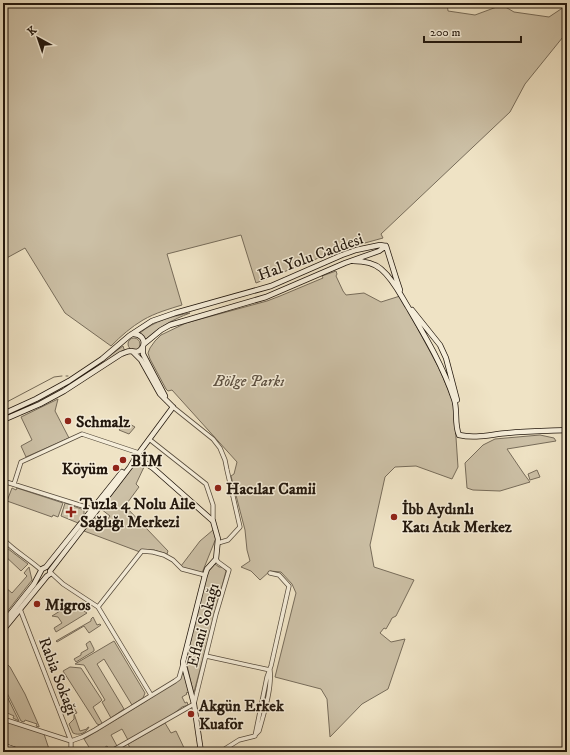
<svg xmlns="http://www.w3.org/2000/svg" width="570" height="755" font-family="'IM FELL DW Pica',serif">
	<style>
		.green { fill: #ccc0a6; stroke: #776c5a }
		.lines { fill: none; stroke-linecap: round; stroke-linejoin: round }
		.stream { stroke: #736856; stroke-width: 1 }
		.street-casing { stroke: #554a3b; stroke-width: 5 }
		.secondary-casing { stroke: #22170d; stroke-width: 6 }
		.street { stroke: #f5edd9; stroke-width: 3.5 }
		.secondary { stroke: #f5edd9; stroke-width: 4.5 }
		.poi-dot { fill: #8f2418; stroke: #f5edd9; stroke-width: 1.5 }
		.labels { text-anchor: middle; stroke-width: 3; stroke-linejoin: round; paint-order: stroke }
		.street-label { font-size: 16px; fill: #22170d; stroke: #f5edd9 }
		.park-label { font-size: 16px; font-style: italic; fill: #5e5243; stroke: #f5edd9 }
		.poi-label { font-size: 16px; font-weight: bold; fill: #22170d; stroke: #f5edd9; text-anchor: start }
	</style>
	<rect width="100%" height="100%" fill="#efe3c5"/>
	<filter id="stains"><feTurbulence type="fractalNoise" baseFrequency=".005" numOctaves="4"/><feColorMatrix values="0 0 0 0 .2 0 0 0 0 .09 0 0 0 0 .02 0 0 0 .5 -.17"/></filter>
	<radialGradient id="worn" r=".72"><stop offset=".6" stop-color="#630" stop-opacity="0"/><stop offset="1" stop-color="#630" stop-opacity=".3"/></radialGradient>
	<path class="green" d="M3,3H447L448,11L475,15L502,5L514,12L549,17L567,5V32L525,84L510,112L381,234L383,238L336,251L256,283L241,235L167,254L182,305C169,309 155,313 143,320C131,327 121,336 111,346L65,313L25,248L3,260Z
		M336,271L337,274L336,276L343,291L346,295L364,293L381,302L400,296L440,370L452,399L454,408L458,467L452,479L416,466L395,467L385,477L370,545L374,567L414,580L396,616L392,618L390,622L386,629L384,628L380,633L391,642L405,639L388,689L362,704L330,737L327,699L321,689L275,677L296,593L292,584L281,572L270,571L260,580L251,571L241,567L250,561L247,550L245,530L231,476L234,474L237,462L172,390L168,391L166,389L150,359L148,353L150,348L155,341L161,335L186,323L267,301L280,296L323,278L322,276Z
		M190,313C172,320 161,326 146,339L140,333C154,321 173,316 190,313Z
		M128 344a6 6 0 1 1 12 0a6 6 0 1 1-12 0Z
		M123,346L125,352L84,375V374Z
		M58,399L55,411L69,438L26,457L21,446L32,440L21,417Z
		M126,422L135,427L129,434L119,430Z
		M540,435L554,438L556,441L507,449L524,474L530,482L500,491L473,490L467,488L465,463L483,445L495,439Z
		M135,464H137L144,467L136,484L139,487L125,506L168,551L167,554L154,550H141L140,552L84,531L94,517L104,524L110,516L101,509Z
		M537,470L540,477L530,480L528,474Z
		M12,488L16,490L17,488L63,503L58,517L53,515L52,517L7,501Z
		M65,503L84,510V515L78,523L61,516Z
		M213,530L216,538L202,573L183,568L181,566L200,541Z
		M3,545L28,564L21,571L3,554Z
		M215,564L219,567H223V568L226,571L194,692L193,691L186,661L189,642L191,641V638L207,573Z
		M29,567L32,580L3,617V589L5,587L12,593L27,576L24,573Z
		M72,602L75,604V605L87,613L56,632L54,628L62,623L58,617L52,616L68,606V605Z
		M93,617L97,625L100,624L101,625L89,633L84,626L57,642L56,641L91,621V619Z
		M90,641L94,649V651L76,662L74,659L81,655V653L88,649L86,644Z
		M114,641L145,693L143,698L132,705L104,659L97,664L124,709L111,718L102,702L105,700L84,665L75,664Z
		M8,665L10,667L25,694L39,726V727L36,726L37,724L25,720L24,722L21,721L3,685V668Z
		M70,667L81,668L102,700L100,702L93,707L102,723L100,725L97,724L63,671Z
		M183,672H184L189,692L186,693L187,694L182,697L185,703L187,702L188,705L182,707L172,715L128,740L122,729L111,735L117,746L110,750L107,746L97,752H92L84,739L143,703L177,681L180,678Z
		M3,688L19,721L13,718L14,716L3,711Z
		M73,706L77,713L74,714L80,731L87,729V728L89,727C86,733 79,736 73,733L69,724L74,719V714L69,708Z
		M7,721L44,734L50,752H29L3,743V722Z
		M165,723L171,733L176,731L186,752H132L128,744Z"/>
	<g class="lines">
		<path class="stream" d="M66,376H68
			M3,404L54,377L62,376"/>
		<g class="street-casing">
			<path id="street" d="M173,407L213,439L220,448L225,460L227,470L240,527L228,540L218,543
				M149,439L206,484L213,505V521
				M3,481L92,509
				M14,484L21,462L82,434L139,453
				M3,539C14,551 29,559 41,570
				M50,572L63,584L98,607L151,695
				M98,607L142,551L153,552L164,555L173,560L182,569L205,575
				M20,609L71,741V752
				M206,656L270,670
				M3,719L71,741L82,737L95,730L175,681L179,678L183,664
				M255,735L259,731C264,713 272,689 270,670
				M255,736L267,677L271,666L289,586L279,575L270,573
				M3,745L23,752
				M110,752L194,704L216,614L229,570L218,562L216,559
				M220,752L239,740L255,736"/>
		</g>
		<g class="secondary-casing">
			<path id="secondary" d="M386,246L396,278L400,290
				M353,261C363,261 373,262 381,269C393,279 400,294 408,307C425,336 443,366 454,399C458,410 454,424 459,435
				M412,310L440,345L446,358L457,400
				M144,344L161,330L170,325L266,297L345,263L379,251L386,246
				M143,347V354L165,396
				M133,352L141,360L160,394L173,407
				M3,414L36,399L69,381L102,359L129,336L152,321L175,313L271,286L342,255L356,250L380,245L386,246
				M3,420L40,404L64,391L121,354C124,353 127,351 131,351C135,352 139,353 142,348C147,340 140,333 132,334
				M459,435C476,439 492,434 508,433C528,431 547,431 567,430
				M136,457L153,468L213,521L218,539L216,559L207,569L205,575L183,662L194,704L201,752
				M3,623L34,584L42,569L46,567L122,472
				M3,630L47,576L50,574V571L130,467L136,457L173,407"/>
		</g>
		<use href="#street" class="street"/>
		<use href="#secondary" class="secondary"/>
	</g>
	<g class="poi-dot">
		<circle cx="68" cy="421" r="4"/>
		<circle cx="123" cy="460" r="4"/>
		<circle cx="116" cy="468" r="4"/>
		<circle cx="218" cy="488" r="4"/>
		<path d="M69 506h4v4h4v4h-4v4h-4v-4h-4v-4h4z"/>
		<circle cx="394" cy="517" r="4"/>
		<circle cx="37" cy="604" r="4"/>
		<circle cx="191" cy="714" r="4"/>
	</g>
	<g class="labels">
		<g class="street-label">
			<text transform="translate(310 256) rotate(-20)" y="6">Hal Yolu Caddesi</text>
			<text transform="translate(202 625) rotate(-75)" y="6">Eflani Sokağı</text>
			<text transform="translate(59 676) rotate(69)" y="6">Rabia Sokağı</text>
		</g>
		<g class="park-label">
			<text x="249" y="386">Bölge Parkı</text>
		</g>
		<g class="poi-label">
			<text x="76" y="427">Schmalz</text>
			<text x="131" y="466">BİM</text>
			<text x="108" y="474" text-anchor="end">Köyüm</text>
			<text x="226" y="494">Hacılar Camii</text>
			<text x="80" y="509">Tuzla 4 Nolu Aile<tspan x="80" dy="18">Sağlığı Merkezi</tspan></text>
			<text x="402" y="514">İbb Aydınlı<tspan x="402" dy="18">Katı Atık Merkez</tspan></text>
			<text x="45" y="610">Migros</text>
			<text x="199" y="711">Akgün Erkek<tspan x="199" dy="18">Kuaför</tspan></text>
		</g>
	</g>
	<rect width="570" height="755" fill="none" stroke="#efe3c5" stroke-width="16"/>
	<rect x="4" y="4" width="562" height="747" fill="none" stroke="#22170d" stroke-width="2"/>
	<rect x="8" y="8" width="554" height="739" fill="none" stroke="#22170d"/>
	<g transform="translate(38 38) rotate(320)" stroke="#f5edd9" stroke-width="3" paint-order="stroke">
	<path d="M0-3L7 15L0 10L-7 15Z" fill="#22170d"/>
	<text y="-6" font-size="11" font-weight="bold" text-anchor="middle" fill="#22170d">K</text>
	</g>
	<path d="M424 36v6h97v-6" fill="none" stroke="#22170d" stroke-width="2"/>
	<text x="430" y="36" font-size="12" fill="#22170d" stroke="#f5edd9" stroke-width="3" paint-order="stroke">200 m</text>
	<rect width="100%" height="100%" filter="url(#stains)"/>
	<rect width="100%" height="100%" fill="url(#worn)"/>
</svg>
